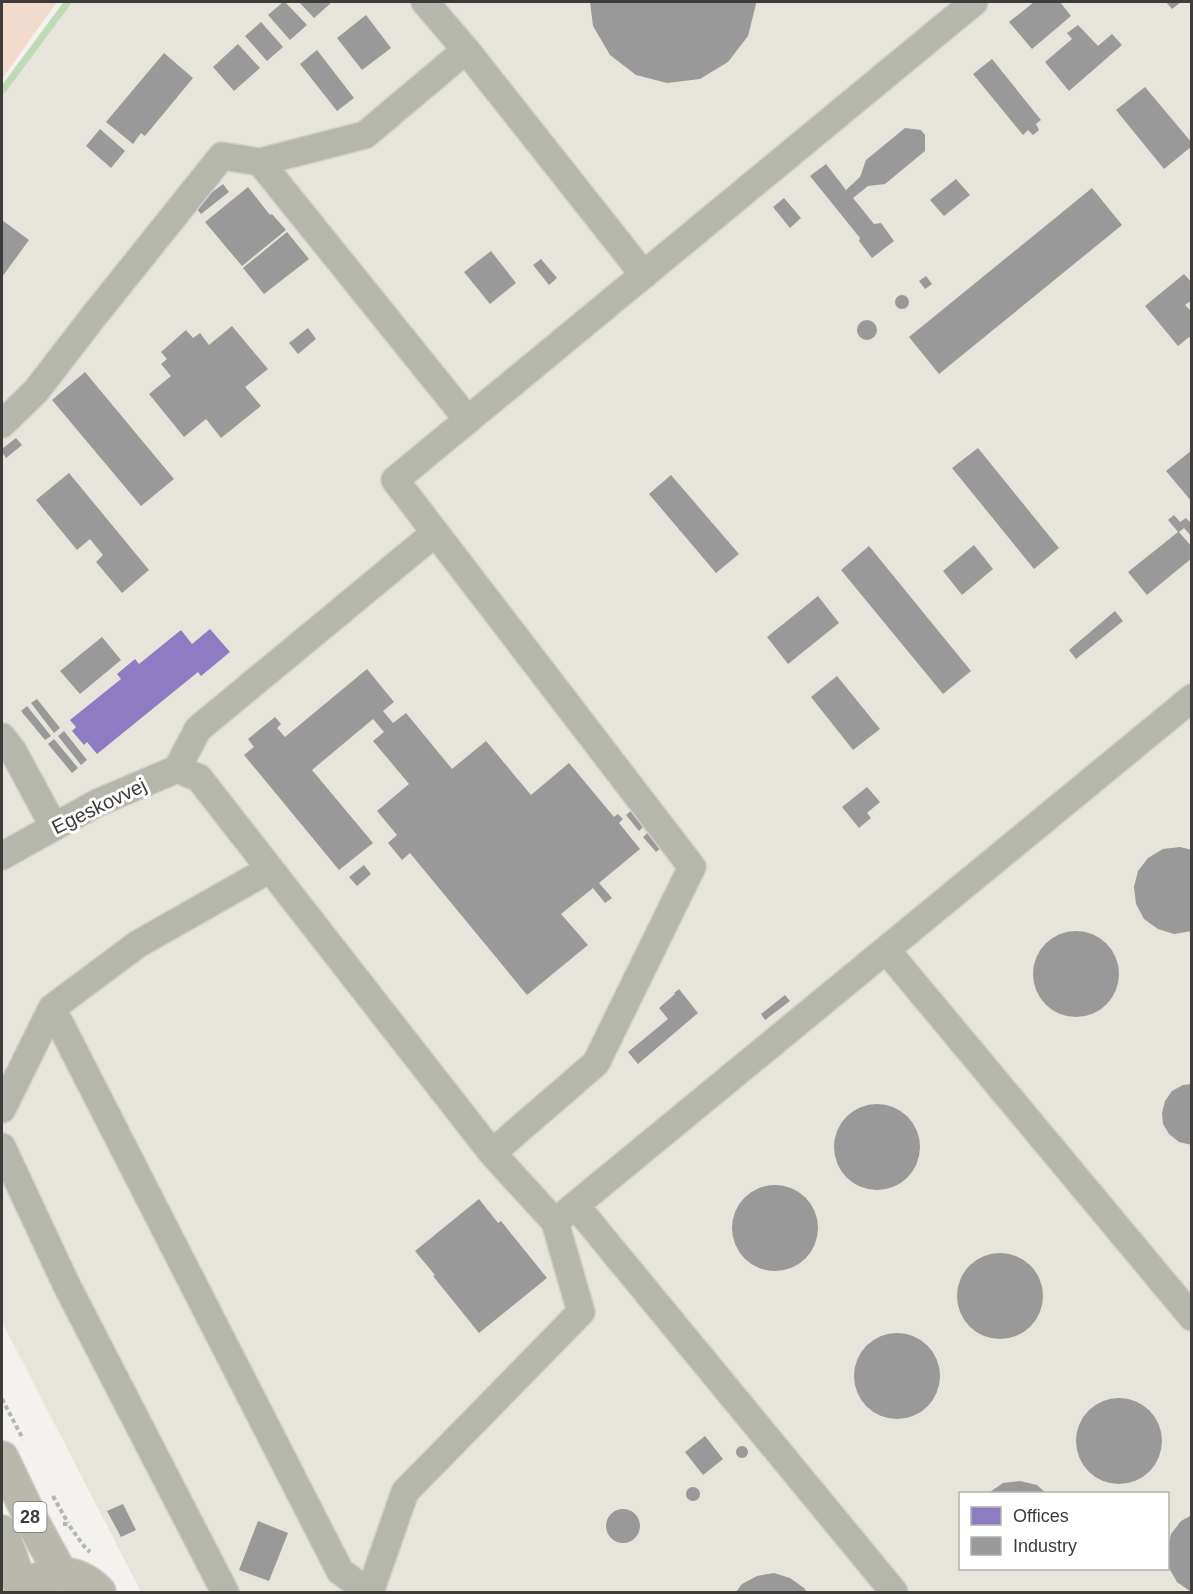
<svg xmlns="http://www.w3.org/2000/svg" width="1193" height="1594" font-family="Arial,sans-serif">
	<style>
		.built { fill: #e6e4db; fill-rule: evenodd }
		.green { fill: #f0dbcc }
		.offices { fill: #8e7cc3 }
		.industry { fill: #999 }
		.lines { fill: none; stroke-linecap: round; stroke-linejoin: round }
		.stream { stroke: #c0dab6; stroke-width: 7 }
		.minor-casing { stroke: #d1d0ce; stroke-width: 30 }
		.major-casing { stroke: #d1d0ce; stroke-width: 36 }
		.path { stroke: #b5b6ad; stroke-width: 4; stroke-dasharray: 4.5 3; stroke-linecap: butt }
		.minor { stroke: #b5b6ac; stroke-width: 27 }
		.major { stroke: #b8b8ad; stroke-width: 33 }
		.labels { text-anchor: middle; stroke-width: 6; stroke-linejoin: round; paint-order: stroke }
		.shield { fill: #fff; stroke: #777675; stroke-width: 1.5 }
		.shield-label { font-size: 18px; font-weight: bold; fill: #3d3c3a }
		.street-label { font-size: 20px; fill: #3d3c3a; stroke: #fff }
	</style>
	<rect width="100%" height="100%" fill="#f3f2ee"/>
	<path class="built" d="M66,2H1191V1592H141L2,1322V96ZM960,1494H1168V1568H960Z"/>
	<path class="green" d="M2,2H57L2,79Z"/>
	<path class="offices" d="M210,629L230,652L201,676L198,672L97,754L87,742L84,745L72,731L76,727L70,720L121,679L117,674L135,659L139,664L181,630L192,644Z"/>
	<path class="industry" d="M283,2H285L307,25L290,40L268,15Z
		M299,2H329L331,3L314,18Z
		M590,2H756V4L748,36L728,62L700,79L667,83L636,75L610,55L593,26Z
		M1034,2H1060L1071,16L1032,49L1009,22Z
		M1166,2H1181L1172,9Z
		M366,15L391,48L362,70L337,38Z
		M261,22L283,47L267,61L245,36Z
		M1078,25L1098,46L1112,34L1122,45L1069,91L1045,62L1072,39L1067,33Z
		M238,44L260,68L234,91L213,67Z
		M317,50L354,98L337,111L300,64Z
		M164,53L193,78L145,136L141,133L133,144L106,122Z
		M992,59L1041,120L1036,124L1039,130L1033,135L1028,130L1023,135L973,74Z
		M1145,87L1192,143V146L1164,169L1116,110Z
		M905,128L921,130L925,135V151L885,184L868,186L853,198L874,224L881,223L894,241L872,258L859,241L860,238L810,176L826,164L846,190L860,177L866,160Z
		M100,129L125,151L111,168L86,146Z
		M956,179L970,195L944,216L930,200Z
		M223,184L229,192L201,214L194,206Z
		M248,187L270,215L272,214L286,230L242,266L205,222Z
		M1092,188L1122,225L939,374L909,337Z
		M784,198L801,218L790,228L773,207Z
		M2,220L29,240L2,277Z
		M287,232L309,259L264,294L243,268Z
		M491,251L516,283L490,304L464,272Z
		M541,259L557,278L549,285L533,265Z
		M1184,274L1192,283V300L1185,305L1192,312V340L1189,337L1178,346L1145,306Z
		M926,276L932,284L925,289L919,281Z
		M895 302a7 7 0 1 1 14 0a7 7 0 1 1-14 0Z
		M857 330a10 10 0 1 1 20 0a10 10 0 1 1-20 0Z
		M232,326L268,369L245,387L261,406L221,438L206,419L184,437L149,394L171,376L161,364L167,359L161,352L186,330L193,338L200,333L209,345Z
		M308,328L316,339L298,354L289,343Z
		M85,372L174,479L141,506L52,400Z
		M16,438L22,445L6,458L2,452V449Z
		M978,448L1059,548L1034,569L952,468Z
		M1192,450V502L1166,471Z
		M69,473L149,570L122,593L96,562L103,555L90,539L77,550L36,500Z
		M671,475L739,554L716,573L649,494Z
		M1174,515L1180,522L1186,518L1192,524V537L1184,528L1179,532L1192,547V558L1147,595L1128,572L1178,532L1168,520Z
		M974,545L993,569L962,595L943,571Z
		M869,546L971,671L943,694L841,570Z
		M818,596L839,623L788,664L767,637Z
		M1115,611L1123,621L1076,659L1069,650Z
		M102,637L121,660L80,694L60,671Z
		M367,669L394,702L383,711L393,723L406,713L452,769L486,741L531,795L569,763L614,817L618,814L623,819L619,823L640,849L599,883L612,898L605,903L593,888L561,914L588,945L527,995L410,853L402,860L388,843L397,835L377,811L409,784L373,741L384,732L373,719L312,770L373,843L339,870L244,755L254,747L248,739L275,717L281,724L277,728L285,737Z
		M837,676L880,729L853,750L811,697Z
		M37,699L60,728L54,733L31,703Z
		M27,706L51,736L45,740L21,711Z
		M64,731L87,760L81,765L58,736Z
		M54,739L78,768L72,773L48,744Z
		M867,787L880,802L867,813L871,818L859,828L842,807Z
		M632,810L645,825L639,831L626,815Z
		M650,831L663,846L656,852L643,837Z
		M1180,847L1192,850V931L1174,934L1158,929L1144,919L1136,904L1134,887L1138,871L1148,858L1163,849Z
		M364,865L371,874L357,886L349,877Z
		M1033 974a43 43 0 1 1 86 0a43 43 0 1 1-86 0Z
		M679,989L698,1013L638,1064L628,1052L668,1019L659,1008L675,994L674,993Z
		M785,995L790,1001L765,1020L761,1014Z
		M1192,1084V1145L1179,1142L1169,1134L1163,1124L1162,1113L1165,1101L1172,1091L1183,1085Z
		M834 1147a43 43 0 1 1 86 0a43 43 0 1 1-86 0Z
		M732 1228a43 43 0 1 1 86 0a43 43 0 1 1-86 0Z
		M479,1199L498,1223L501,1221L547,1278L479,1333L433,1276L435,1275L415,1251Z
		M957 1296a43 43 0 1 1 86 0a43 43 0 1 1-86 0Z
		M854 1376a43 43 0 1 1 86 0a43 43 0 1 1-86 0Z
		M1076 1441a43 43 0 1 1 86 0a43 43 0 1 1-86 0Z
		M705,1436L723,1459L703,1475L685,1452Z
		M736 1452a6 6 0 1 1 12 0a6 6 0 1 1-12 0Z
		M1020,1481L1037,1485L1047,1494H987L1003,1483Z
		M686 1494a7 7 0 1 1 14 0a7 7 0 1 1-14 0Z
		M123,1504L136,1530L121,1537L107,1511Z
		M606 1526a17 17 0 1 1 34 0a17 17 0 1 1-34 0Z
		M1192,1515V1592H1191L1177,1582L1169,1568L1168,1547L1171,1534L1181,1521Z
		M258,1521L288,1533L269,1581L239,1570Z
		M774,1573L790,1578L804,1588L807,1592H736L742,1584L757,1576Z"/>
	<g class="lines">
		<path class="stream" d="M2,91L68,2"/>
		<g class="minor-casing">
			<path id="minor" d="M425,2L466,50L644,275
				M260,162L468,420
				M2,424L36,391L93,317L222,156L260,162L365,135L466,50
				M2,737L13,751L54,827
				M177,769L198,729L435,533
				M2,856L97,803L177,769L199,778L492,1153L596,1063L692,867L395,480L974,2
				M887,951L1192,1317
				M52,1008L340,1571L368,1592
				M2,1109L52,1008L138,944L270,869
				M2,1147L67,1286L225,1592
				M576,1206L894,1592
				M555,1222L1192,698
				M370,1592L405,1492L581,1312L555,1222L492,1153"/>
		</g>
		<g class="major-casing">
			<path id="major" d="M2,1458L33,1523L61,1574
				M2,1532L19,1581L21,1591
				M21,1592C44,1569 76,1568 99,1592"/>
		</g>
		<path class="path" d="M2,1399L23,1439
			M53,1496L68,1523
			M63,1524H68L84,1546L90,1552"/>
		<use href="#minor" class="minor"/>
		<use href="#major" class="major"/>
	</g>
	<g class="labels">
		<rect class="shield" x="13.5" y="1502" width="33" height="30" rx="4.5"/>
		<g class="shield-label">
			<text x="30" y="1523">28</text>
		</g>
		<g class="street-label">
			<text transform="translate(99 806) rotate(-26)" y="7">Egeskovvej</text>
		</g>
	</g>
	<rect width="1193" height="1594" fill="none" stroke="#3d3c3a" stroke-width="6"/>
	<rect x="959" y="1492" width="210" height="78" fill="#ffffff" stroke="#b1b1b0" stroke-width="1.5"/>
	<rect x="971" y="1507" width="30" height="18" fill="#8e7cc3" stroke="#b1b1b0" stroke-width="1.5"/>
	<text x="1013" y="1522" font-size="18" fill="#3d3c3a">Offices</text>
	<rect x="971" y="1537" width="30" height="18" fill="#999999" stroke="#b1b1b0" stroke-width="1.5"/>
	<text x="1013" y="1552" font-size="18" fill="#3d3c3a">Industry</text>
</svg>
